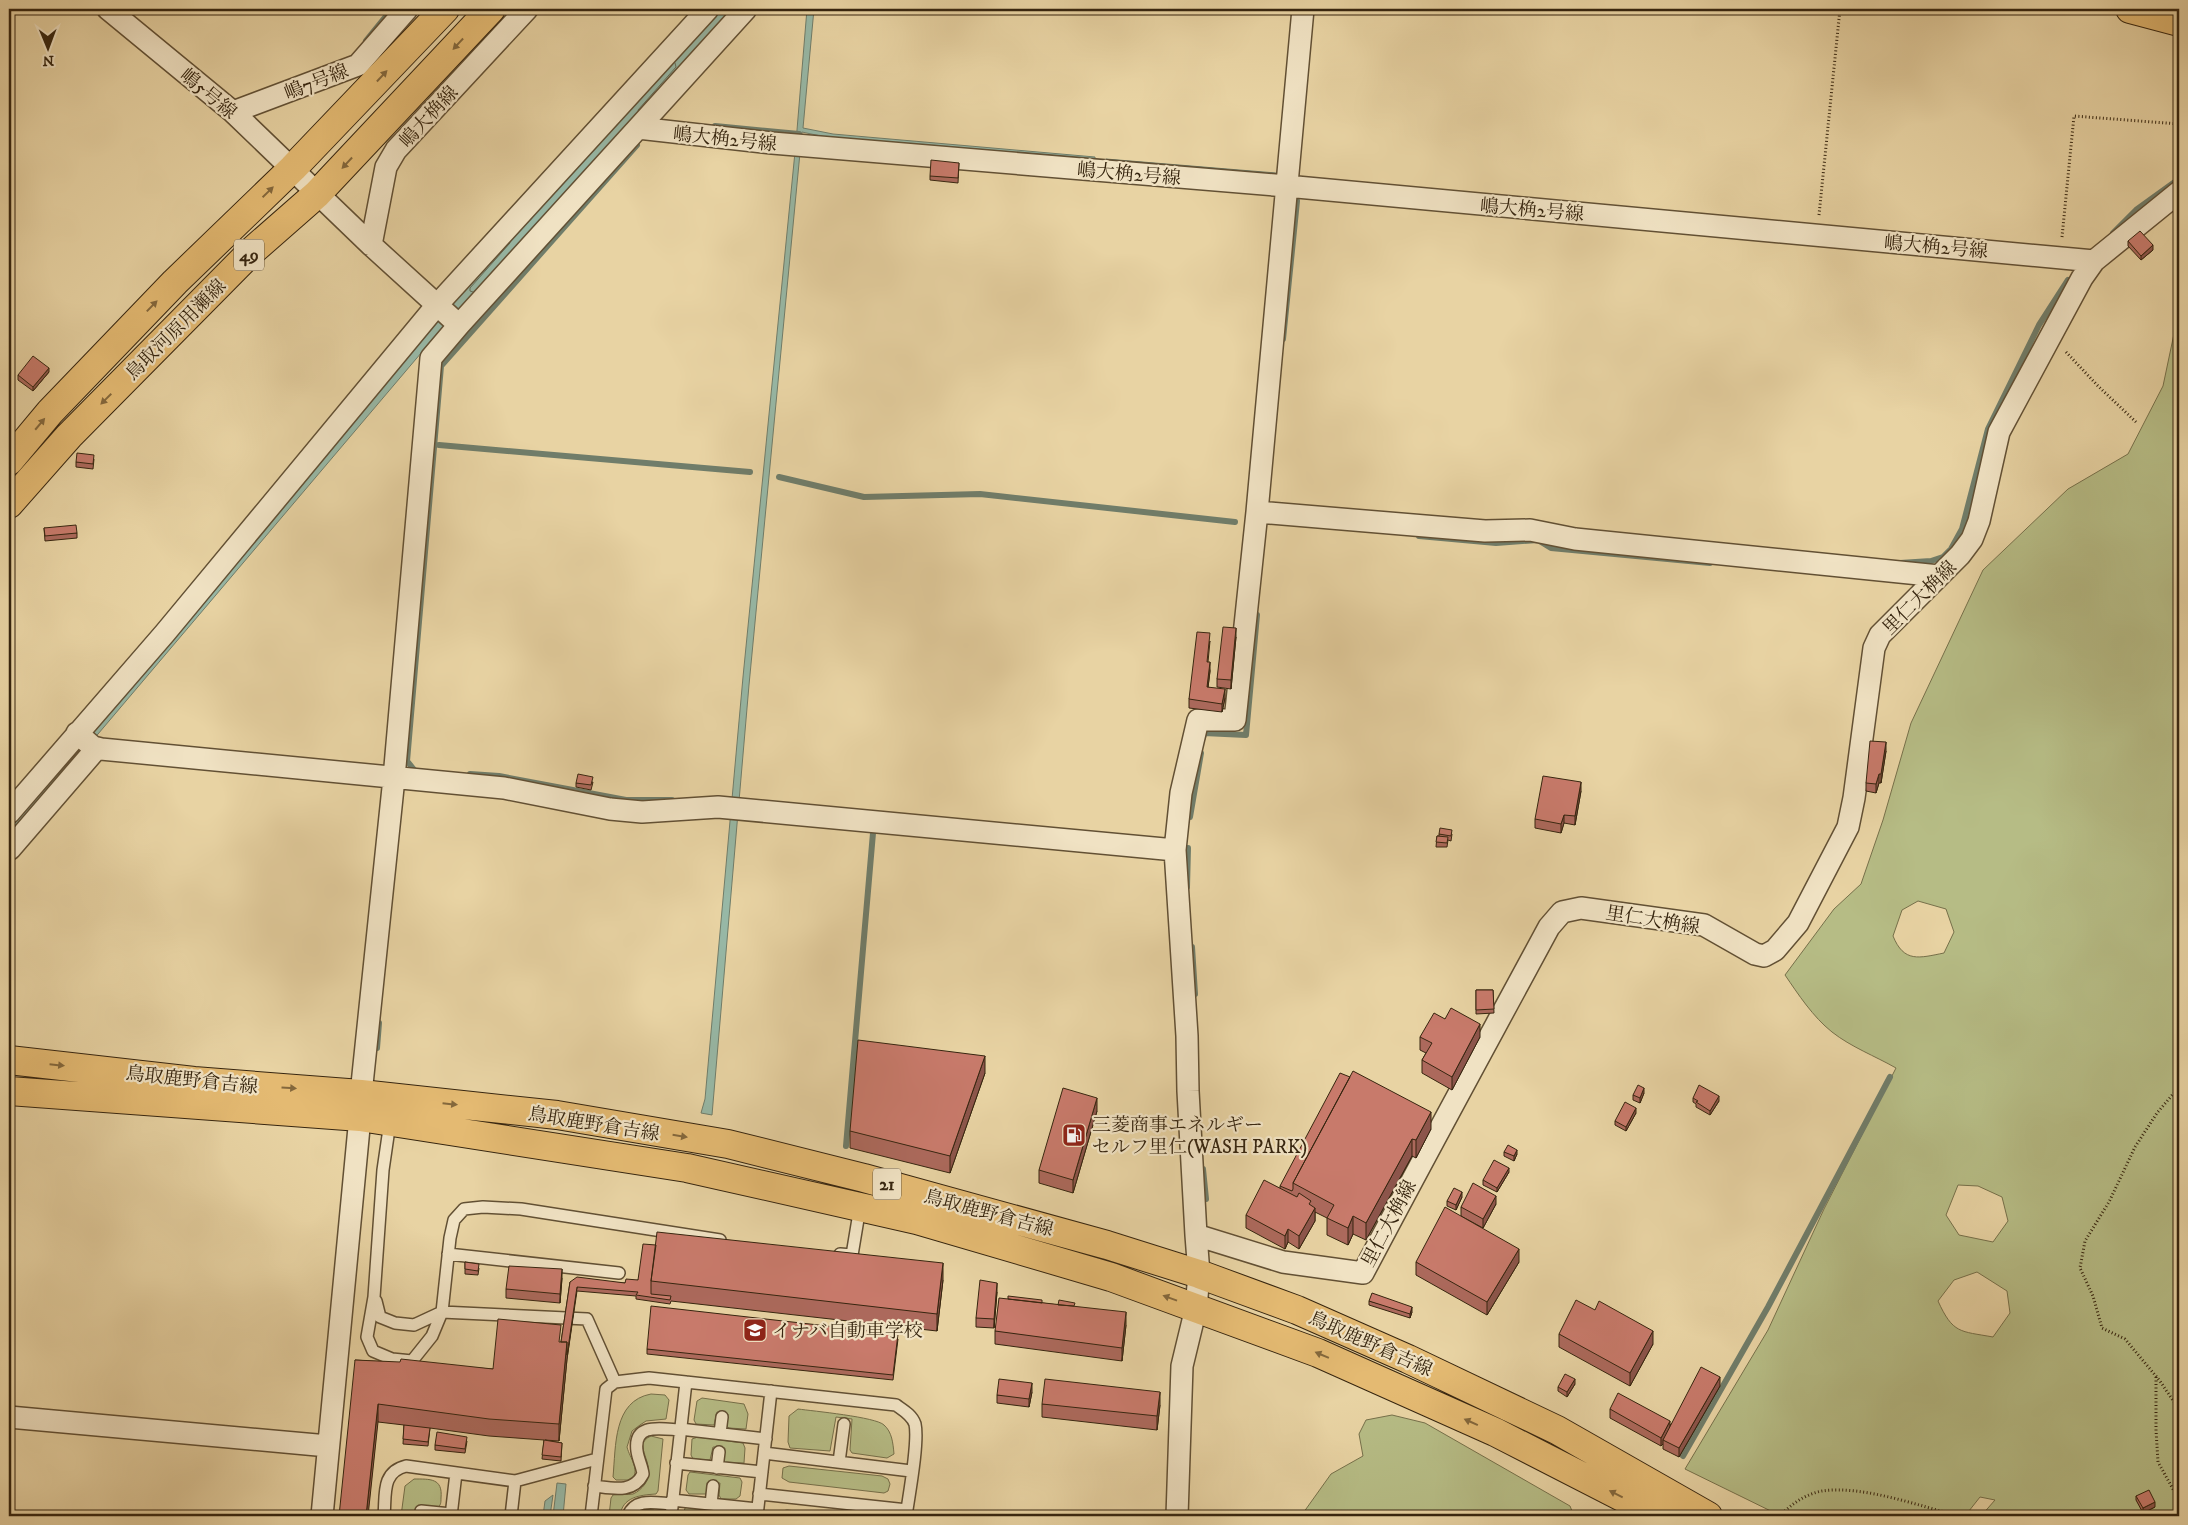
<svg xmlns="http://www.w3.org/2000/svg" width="2188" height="1525" font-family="'IM FELL DW Pica','Noto Serif JP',serif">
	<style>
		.green { fill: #b6bc85; stroke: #76704a; fill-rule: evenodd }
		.water { fill: #97b8a6; stroke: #707d6a }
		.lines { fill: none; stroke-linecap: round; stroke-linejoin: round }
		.shore { stroke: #666e5a; stroke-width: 1 }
		.stream { stroke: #707d6a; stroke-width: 6 }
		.lane-casing { stroke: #625034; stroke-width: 14 }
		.street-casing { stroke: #625034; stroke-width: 24 }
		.primary-casing { stroke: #36250f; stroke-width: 30 }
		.highway-casing { stroke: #36250f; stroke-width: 30 }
		.path { stroke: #36250f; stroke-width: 3; stroke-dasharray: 1 2.5; stroke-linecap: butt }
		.lane { stroke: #f0e2c3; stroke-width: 11 }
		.street { stroke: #f0e2c3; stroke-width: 21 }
		.primary { stroke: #e4ba72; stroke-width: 28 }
		.highway { stroke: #e4ba72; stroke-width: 28 }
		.wall { fill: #ac695c; stroke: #36250f }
		.shaded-wall { fill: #8c554b; stroke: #36250f }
		.building { fill: #c87a6b; stroke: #36250f }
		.oneway { fill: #84683c }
		.labels { text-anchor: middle; stroke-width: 4.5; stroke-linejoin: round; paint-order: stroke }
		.shield { fill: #f0e2c3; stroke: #6e5e45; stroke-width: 1 }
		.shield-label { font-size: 18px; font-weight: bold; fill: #36250f }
		.street-label { font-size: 19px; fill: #36250f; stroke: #f0e2c3 }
		.poi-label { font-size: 19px; fill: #36250f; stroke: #f0e2c3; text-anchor: start }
	</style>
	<rect width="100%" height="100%" fill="#e8d3a3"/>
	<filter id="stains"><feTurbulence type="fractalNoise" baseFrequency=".004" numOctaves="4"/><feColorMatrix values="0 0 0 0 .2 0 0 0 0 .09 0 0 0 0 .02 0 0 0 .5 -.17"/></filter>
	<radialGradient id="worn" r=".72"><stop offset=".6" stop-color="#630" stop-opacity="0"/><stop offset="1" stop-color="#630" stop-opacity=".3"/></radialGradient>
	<path class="green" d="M2179,310V1516H1981L1995,1500L1980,1497L1965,1516H1781L1685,1469L1768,1330L1824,1209L1896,1068C1875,1056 1851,1047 1832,1032C1813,1017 1798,994 1785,975L1834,909L1861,884L1883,820L1911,723L1983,570L2068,489L2128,454L2163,386ZM1918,901L1946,909L1954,932L1944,953C1919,958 1904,963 1893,936L1902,910ZM1958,1185L1978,1186L2002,1197L2008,1221L1993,1242L1959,1235L1946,1215ZM1977,1272L2007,1291L2010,1313L1993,1337C1960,1331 1953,1334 1938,1301L1954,1280Z
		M651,1394L665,1395L669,1400L666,1419L646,1421L640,1425L632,1431L627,1447C630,1459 640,1468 632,1480H616L613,1477C616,1446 613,1401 651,1394Z
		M702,1398L744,1404L748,1414L746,1429L729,1428L726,1426L728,1414L717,1412L714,1425L696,1424L694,1420L697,1401Z
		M798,1409C813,1411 876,1417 884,1425C892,1432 893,1443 894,1454L887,1458L852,1453L850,1450L852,1419L836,1417L830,1451L790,1448L788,1442L789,1416Z
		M1392,1415L1425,1423L1570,1506L1574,1516H1301L1331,1474L1363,1456L1359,1434L1366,1420Z
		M651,1436L663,1439L658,1491L656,1494C640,1495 622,1497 620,1516H609L611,1498L613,1495C619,1494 627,1495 633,1494C638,1492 642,1488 645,1484C658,1463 630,1445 651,1436Z
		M698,1437L743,1443L745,1448L744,1463H725L723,1460L725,1448L713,1447L710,1460L693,1459L691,1455L692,1439Z
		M789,1466L882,1476L888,1479L890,1484L888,1491L884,1493L789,1482L782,1478L783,1468Z
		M690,1472L740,1478L742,1482L740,1496L736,1499H721L719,1495L720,1483L709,1482L706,1494H689L686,1490L688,1475Z
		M414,1479C430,1479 443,1478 441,1498C441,1503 441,1505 437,1508L418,1506L416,1516H401L405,1486Z
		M688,1507L733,1511L737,1516H683L685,1508Z
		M641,1509L654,1510L656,1512V1516H635Z
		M787,1510L846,1516H778L782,1511Z"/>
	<path class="water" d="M715,9H734L460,313L444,326L9,839V826L437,321Z
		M807,9H814L803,128L833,134L1095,157V161L830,138L802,132L749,685L712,1115L701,1113L705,1099L743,677L796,142Z
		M1106,159L1276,173L1275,178L1106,162Z
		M557,1483L566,1484L563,1516H553Z
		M553,1495L550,1516H543L545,1501Z"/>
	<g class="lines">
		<path class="shore" d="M638,110L676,67L675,63
			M473,292L470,291V288L510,243"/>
		<path class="stream" d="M366,41L392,9
			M715,126L799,134
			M2113,233L2136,210L2179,179
			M1283,339L1297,201
			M439,445L750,472
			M779,477L864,497L980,494L1235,522
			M1419,536L1496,543L1538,540L1551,548L1710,563
			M1900,563L1931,561L1943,557L1951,549L1962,529L1988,429L2039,325L2068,280
			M1203,738L1204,733L1246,735L1257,615
			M420,771H415L407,761L441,366L637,145
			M470,774L499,776L626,800H672
			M1190,817L1201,753
			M1187,887L1188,848
			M1192,947L1195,994
			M377,1048L379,1023
			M846,1146L873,833
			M1203,1169L1206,1199
			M1683,1456L1768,1307L1890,1077"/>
		<g class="lane-casing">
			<path id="lane" d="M390,1122L383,1170L374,1297L367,1337L373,1351L392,1359L412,1361L432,1336L442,1312L450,1238L454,1220L464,1209L483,1207L521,1209L720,1240
				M448,1254L619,1273
				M840,1254L852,1255L860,1207
				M376,1301L380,1317L395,1323L414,1325L442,1312L587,1319L615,1382
				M680,1429L766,1439
				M720,1433L722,1417
				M764,1453L911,1471
				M839,1462L844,1424
				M676,1463L762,1472
				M717,1468L719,1452
				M594,1486C612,1488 633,1494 643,1474C642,1466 638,1459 637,1451C633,1422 662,1429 680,1430
				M759,1494L907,1510
				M672,1500L757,1509
				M711,1504L713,1486
				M384,1516C386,1495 381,1472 406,1466L515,1481L597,1459
				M421,1516V1511L451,1514
				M451,1516L456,1473
				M511,1516L515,1481
				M591,1516L606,1389L615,1382L649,1378L896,1405C903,1410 912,1415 915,1424C919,1442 909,1495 906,1516
				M628,1516C635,1497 656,1503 672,1504
				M671,1516L686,1382
				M757,1516L771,1391"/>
		</g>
		<g class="street-casing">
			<path id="street" d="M108,9L233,112L371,245L459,325L638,128L772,143L1286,186L2094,261
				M233,112L358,65L407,9
				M638,128L746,9
				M371,245L386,167L396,150L527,9
				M1257,512L1485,531L1530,530L1575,539L1939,576
				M77,733L93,747L101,749L504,788L610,809L642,812L718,807L1175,850
				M9,813L165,633L437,305L708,9
				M10,849L97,748
				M1196,1235L1188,1091L1187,1036L1175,850L1181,793L1198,720H1235L1257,512L1303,9
				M9,1417L328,1446
				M322,1516L360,1117L361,1094L394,778L431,358L459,325
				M1177,1516L1182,1366L1196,1308L1199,1274L1196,1235L1283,1262L1363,1273C1424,1157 1487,1042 1549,927L1562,912L1581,908L1704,925L1755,954L1764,956L1775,950L1798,923L1848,827L1854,798L1874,648L1880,635L1960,555L1972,539L1979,521L1999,432L2082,278L2094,261L2179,192"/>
		</g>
		<g class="primary-casing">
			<path id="primary" d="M9,461L50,412L175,282L293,168L445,9
				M9,504L69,436L252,251L317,194L491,9
				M9,1060L194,1081L361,1094L557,1115L728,1144L864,1178L1107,1245L1199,1274L1297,1310L1408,1359L1557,1430L1708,1516
				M9,1091L360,1117L687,1168L917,1220L1111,1277L1318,1353L1495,1432L1659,1516"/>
		</g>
		<g class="highway-casing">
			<path id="highway" d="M2130,9L2179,22"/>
		</g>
		<path class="path" d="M1819,215L1840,9
			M2062,237L2074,116L2179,124
			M2066,352L2098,386L2136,422
			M2179,1064V1076
			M2179,1087L2157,1113L2135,1147L2109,1202L2085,1241L2080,1268L2093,1296L2102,1328L2125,1339L2160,1381L2176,1405L2179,1414
			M2156,1377V1430L2158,1462L2179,1500
			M1780,1516C1791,1504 1806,1494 1822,1491C1863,1485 1919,1506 1959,1516"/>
		<use href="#lane" class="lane"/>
		<use href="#street" class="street"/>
		<use href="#primary" class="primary"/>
		<use href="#highway" class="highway"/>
	</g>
	<path class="wall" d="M959,163L958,183L930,180V176Z
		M2128,241L2153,250L2141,260L2128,246Z
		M49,372L33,391L18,380V375Z
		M94,459L93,469L76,467V462Z
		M44,528L77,533V538L45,541Z
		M1236,637L1231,689L1217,687V679Z
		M1210,641L1208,662L1210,671L1208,687L1225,698L1222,712L1189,708V699Z
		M1886,751L1881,783H1879L1876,793L1866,791V783Z
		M593,782L591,790L576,787V783Z
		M1581,791L1575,825L1564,823L1561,833L1535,828V819Z
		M1439,834H1452L1451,841L1448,840L1447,847H1436L1437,836H1439Z
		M1476,990H1493L1494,1013L1476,1014Z
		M1445,1019L1480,1037L1452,1090L1422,1073V1060L1426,1053L1420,1050V1037Z
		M985,1073L950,1173L850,1148V1131Z
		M1644,1093L1640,1103L1633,1100V1095Z
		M1693,1098L1719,1101L1710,1115L1696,1107V1104L1693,1102Z
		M1097,1111L1073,1193L1039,1183V1170Z
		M1636,1113L1626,1131L1615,1125V1121Z
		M1431,1129L1416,1158L1412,1156L1366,1240L1353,1234L1348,1245L1327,1235V1218L1315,1212V1221L1299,1249L1288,1242L1285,1249L1246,1228V1215L1280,1188V1186Z
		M1504,1152L1517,1154L1514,1161L1504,1156Z
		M1509,1172L1497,1192L1483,1185V1180Z
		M1462,1197L1456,1210L1447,1206V1201Z
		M1496,1204L1483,1228L1461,1216V1207Z
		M465,1262L479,1268L478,1275L465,1274Z
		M1416,1262H1519L1487,1315L1416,1275Z
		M562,1278L560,1303L506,1298V1289Z
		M638,1280H943L937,1331L671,1301L670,1304L636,1299V1296L577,1291L567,1359L559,1441L545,1440L562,1443L561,1461L542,1459L544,1440L489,1436L430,1428L428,1446L403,1444L404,1425L378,1422L355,1360L493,1369L561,1342L570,1282L625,1283Z
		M997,1292L994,1328L976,1327V1318Z
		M1369,1301L1412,1312L1410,1318L1369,1305Z
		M1042,1303L1075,1307L1126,1325L1122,1361L995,1344V1331Z
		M1559,1334L1653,1344L1630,1386L1559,1347Z
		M898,1339L893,1380L647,1354V1349Z
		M1575,1384L1567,1397L1558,1391V1387Z
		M1720,1386L1679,1457L1663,1449V1444L1661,1446L1610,1418V1409L1670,1425Z
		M1032,1392L1029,1407L997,1403V1395Z
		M1042,1404L1160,1405L1157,1430L1042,1417Z
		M467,1441L465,1453L435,1450V1445Z
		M2136,1496L2155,1507L2143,1513L2136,1500Z"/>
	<path class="shaded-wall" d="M2153,245V250L2141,260V256Z
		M49,368V372L33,391V387Z
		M1236,628V637L1231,689V680Z
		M1210,662V671L1207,696V687Z
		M1225,689V698L1222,712V704Z
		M1886,742V751L1881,783V774Z
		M1879,774V783L1876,793V784Z
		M1581,782V791L1575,825V816Z
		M1564,815V823L1561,833V824Z
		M1480,1024V1037L1452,1090V1077Z
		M985,1056V1073L950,1173V1156Z
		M1644,1088V1093L1640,1103V1098Z
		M1719,1096V1101L1710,1115V1111Z
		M1097,1098V1111L1073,1193V1180Z
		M1636,1108V1113L1626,1131V1127Z
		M1431,1112V1129L1416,1158V1140Z
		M1412,1139V1156L1366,1240V1223Z
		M1517,1150V1154L1514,1161V1156Z
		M1509,1168V1172L1497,1192V1188Z
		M1462,1192V1197L1456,1210V1205Z
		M1496,1196V1204L1483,1228V1219Z
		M1315,1208V1221L1299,1249V1236Z
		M1353,1216V1234L1348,1245V1228Z
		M1288,1229V1242L1285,1249V1236Z
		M1519,1249V1262L1487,1315V1302Z
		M943,1263V1280L937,1331V1314Z
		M562,1269V1278L560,1303V1294Z
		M997,1283V1292L994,1328V1319Z
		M577,1287L567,1359L559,1441V1424L567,1342Z
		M1412,1307V1312L1410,1318V1314Z
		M1126,1312V1325L1122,1361V1348Z
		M1653,1331V1344L1630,1386V1373Z
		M1720,1377V1386L1679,1457V1448Z
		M1575,1379V1384L1567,1397V1392Z
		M1032,1383V1392L1029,1407V1399Z
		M1160,1392V1405L1157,1430V1416Z
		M378,1404V1422L368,1516H366Z
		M1670,1421V1430L1663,1440V1444L1661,1446V1438Z
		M2155,1502V1507L2143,1513V1508Z"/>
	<path class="building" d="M931,160L959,163L958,178L930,176Z
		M2140,231L2153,245L2141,256L2128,241Z
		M33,356L49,368L33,387L18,375Z
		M77,453L94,455L93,464L76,462Z
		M76,525L77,533L45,536L44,528Z
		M1223,627L1236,628L1231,680L1217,679Z
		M1197,632L1210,633L1207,662H1210L1207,687L1225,689L1222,704L1189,699Z
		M1870,741L1886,742L1881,774H1879L1876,784L1866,783Z
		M578,774L593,777L591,785L576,783Z
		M1543,776L1581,782L1575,816L1564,815L1561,824L1535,819Z
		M1440,828L1452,830L1451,836L1439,834Z
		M1437,836L1448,837L1447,843L1436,842Z
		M1476,990H1493L1494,1009L1476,1010Z
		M1451,1008L1480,1024L1452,1077L1422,1060L1432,1043L1420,1037L1434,1013L1445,1019Z
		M858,1040L985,1056L950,1156L850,1131Z
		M1353,1071L1431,1112L1416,1140L1412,1139L1366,1223L1353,1216L1348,1228L1327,1218L1334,1205L1293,1183Z
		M1340,1073L1350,1077L1293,1183V1189L1292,1191L1280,1186Z
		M1638,1085L1644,1088L1640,1098L1633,1095Z
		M1699,1085L1719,1096L1710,1111L1696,1102L1698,1101L1693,1098Z
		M1063,1088L1097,1098L1073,1180L1039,1170Z
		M1625,1102L1636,1108L1626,1127L1615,1121Z
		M1508,1145L1517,1150L1514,1156L1504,1152Z
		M1494,1160L1509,1168L1497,1188L1483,1180Z
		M1264,1180L1297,1197L1299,1193L1311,1201L1309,1204L1315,1208L1299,1236L1288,1229L1285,1236L1246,1215Z
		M1473,1183L1496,1196L1483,1219L1461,1207Z
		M1454,1188L1462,1192L1456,1205L1447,1201Z
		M1445,1207L1519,1249L1487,1302L1416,1262Z
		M657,1232L943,1263L937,1314L651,1281Z
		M643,1244L656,1245L651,1281V1294L671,1296L670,1300L636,1295L638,1292L577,1287L567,1355V1342H561L570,1282L577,1277L625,1283L626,1279L638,1280Z
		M465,1262L479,1264L478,1271L465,1269Z
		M509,1266L562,1269L560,1294L506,1289Z
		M980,1280L997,1283L994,1319L976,1318Z
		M1372,1293L1412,1307L1410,1314L1369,1301Z
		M1008,1296L1042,1300V1303L1008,1299Z
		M999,1298L1126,1312L1122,1348L995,1331Z
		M1059,1300L1075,1303L1074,1306L1058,1305Z
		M1576,1300L1595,1310L1599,1301L1653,1331L1630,1373L1559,1334Z
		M651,1306L898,1334L893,1375L647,1349Z
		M498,1319L561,1325L559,1342H567L559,1424L489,1419L378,1404L366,1516H339L355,1360L400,1362L401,1359L493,1369Z
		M1701,1367L1720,1377L1679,1448L1663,1440Z
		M1565,1374L1575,1379L1567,1392L1558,1387Z
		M999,1379L1032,1383L1029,1399L997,1395Z
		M1045,1379L1160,1392L1157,1416L1042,1404Z
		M1618,1393L1670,1421L1661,1438L1610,1409Z
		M404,1425L430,1428L428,1442L403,1439Z
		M437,1432L467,1437L465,1449L435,1445Z
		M544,1440L562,1443L561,1457L542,1455Z
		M2149,1490L2155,1502L2143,1508L2136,1496Z"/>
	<defs><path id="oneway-solid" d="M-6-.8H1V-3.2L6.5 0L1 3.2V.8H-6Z" transform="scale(1.25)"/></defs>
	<g class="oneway">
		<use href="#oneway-solid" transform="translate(458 44) rotate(133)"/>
		<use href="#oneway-solid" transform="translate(382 76) rotate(-47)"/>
		<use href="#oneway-solid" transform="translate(347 163) rotate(133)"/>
		<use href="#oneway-solid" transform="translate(268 192) rotate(-44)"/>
		<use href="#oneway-solid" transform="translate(152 306) rotate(-46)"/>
		<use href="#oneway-solid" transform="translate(106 399) rotate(135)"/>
		<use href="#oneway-solid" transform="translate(40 424) rotate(-50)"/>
		<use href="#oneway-solid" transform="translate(57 1065) rotate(6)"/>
		<use href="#oneway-solid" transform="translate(289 1088) rotate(4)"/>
		<use href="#oneway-solid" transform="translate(450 1104) rotate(6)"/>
		<use href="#oneway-solid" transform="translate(680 1136) rotate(9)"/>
		<use href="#oneway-solid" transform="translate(1170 1298) rotate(-160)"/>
		<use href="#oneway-solid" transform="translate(1322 1355) rotate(-157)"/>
		<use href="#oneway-solid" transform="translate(1471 1422) rotate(-156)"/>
		<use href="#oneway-solid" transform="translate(1616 1494) rotate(-153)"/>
	</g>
	<defs>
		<g id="fuel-square" transform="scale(1.25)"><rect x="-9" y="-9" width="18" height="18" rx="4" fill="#8f2418" stroke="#f0e2c3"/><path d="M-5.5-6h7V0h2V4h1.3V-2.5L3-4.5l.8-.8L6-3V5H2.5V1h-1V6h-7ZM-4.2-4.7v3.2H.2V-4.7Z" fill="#fff"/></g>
		<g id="school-square" transform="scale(1.25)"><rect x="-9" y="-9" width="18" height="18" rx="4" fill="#8f2418" stroke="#f0e2c3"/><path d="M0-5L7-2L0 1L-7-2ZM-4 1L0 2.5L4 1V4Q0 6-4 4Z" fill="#fff"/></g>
	</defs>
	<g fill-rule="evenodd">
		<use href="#fuel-square" x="1074" y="1135"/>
		<use href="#school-square" x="755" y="1330"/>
	</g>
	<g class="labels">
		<g class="shield">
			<rect x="234" y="239.5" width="30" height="31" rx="4"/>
			<rect x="873" y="1168.5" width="28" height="31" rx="4"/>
		</g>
		<g class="shield-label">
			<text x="249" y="261">49</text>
			<text x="887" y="1190">21</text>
		</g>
		<g class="street-label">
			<text transform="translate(316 81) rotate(-21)" y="7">嶋7号線</text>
			<text transform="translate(209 93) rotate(40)" y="7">嶋5号線</text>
			<text transform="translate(428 116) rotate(-47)" y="7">嶋大桷線</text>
			<text transform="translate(725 138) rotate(6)" y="7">嶋大桷2号線</text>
			<text transform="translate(1129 173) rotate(5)" y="7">嶋大桷2号線</text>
			<text transform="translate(1532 209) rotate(5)" y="7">嶋大桷2号線</text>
			<text transform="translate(1936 246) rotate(5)" y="7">嶋大桷2号線</text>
			<text transform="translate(175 329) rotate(-45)" y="7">鳥取河原用瀬線</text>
			<text transform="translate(1919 597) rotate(-45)" y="7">里仁大桷線</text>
			<text transform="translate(1653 919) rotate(9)" y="7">里仁大桷線</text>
			<text transform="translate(192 1079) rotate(6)" y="7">鳥取鹿野倉吉線</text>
			<text transform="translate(594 1123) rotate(9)" y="7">鳥取鹿野倉吉線</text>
			<text transform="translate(989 1212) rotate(15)" y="7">鳥取鹿野倉吉線</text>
			<text transform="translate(1388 1223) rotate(-62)" y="7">里仁大桷線</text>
			<text transform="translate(1371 1343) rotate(24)" y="7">鳥取鹿野倉吉線</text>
		</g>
		<g class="poi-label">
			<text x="1092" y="1131">三菱商事エネルギー<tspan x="1092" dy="22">セルフ里仁(WASH PARK)</tspan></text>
			<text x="772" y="1337">イナバ自動車学校</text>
		</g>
	</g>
	<rect width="2188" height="1525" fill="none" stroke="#e8d3a3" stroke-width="30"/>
	<rect x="10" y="10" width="2168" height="1505" fill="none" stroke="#36250f" stroke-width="2.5"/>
	<rect x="15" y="15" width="2158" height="1495" fill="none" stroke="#36250f"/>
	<g transform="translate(48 48) rotate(179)" stroke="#f0e2c3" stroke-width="4" paint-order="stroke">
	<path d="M0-4L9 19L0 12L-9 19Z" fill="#36250f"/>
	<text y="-8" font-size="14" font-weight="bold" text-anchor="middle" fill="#36250f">N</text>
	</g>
	<rect width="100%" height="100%" filter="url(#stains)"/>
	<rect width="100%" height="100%" fill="url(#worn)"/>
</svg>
